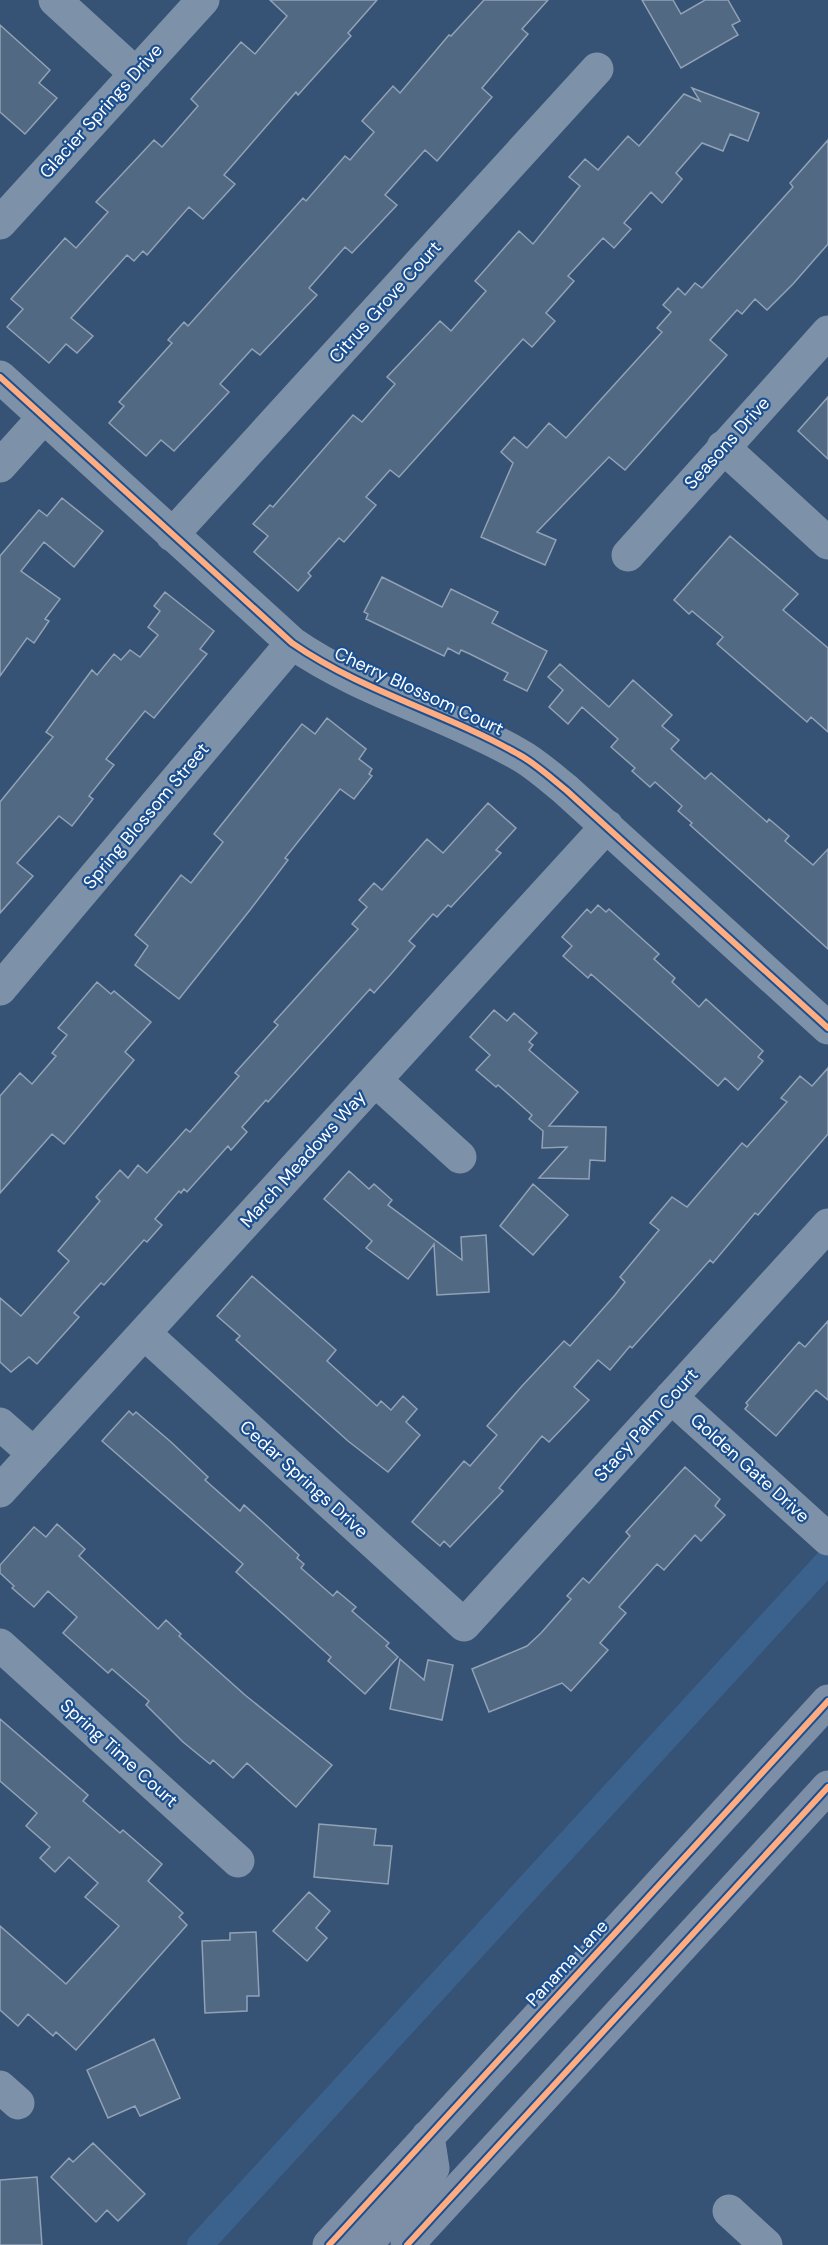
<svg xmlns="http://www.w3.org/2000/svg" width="828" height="2245" font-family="'DM Sans',sans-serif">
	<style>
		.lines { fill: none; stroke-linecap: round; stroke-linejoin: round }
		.canal { stroke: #3b618d; stroke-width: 26 }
		.building { fill: #526984; stroke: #92a2b6; stroke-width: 1.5 }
		.minor { stroke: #7d92a8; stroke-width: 33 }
		.major { stroke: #7d8ea7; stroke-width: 33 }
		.cycleway-casing { stroke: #1b4f8f; stroke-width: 10 }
		.cycleway { stroke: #ffac80; stroke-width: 6 }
		.labels { text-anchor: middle; stroke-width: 4.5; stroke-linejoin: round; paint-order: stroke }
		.street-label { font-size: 18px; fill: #fff; stroke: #1b4f8f }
	</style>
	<rect width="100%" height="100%" fill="#365274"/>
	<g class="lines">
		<path class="canal" d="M200,2245L828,1561"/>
	</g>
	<path class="building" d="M270,0H377L348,33L351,36L298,95L296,92L224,175L235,184L203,219L189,207L147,255L143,251L134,261L127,255L71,318L93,336L77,353L66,344L49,363L7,327L23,309L11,299L65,238L76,248L108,212L96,202L154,140L162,147L198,106L191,99L241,42L255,54L287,16Z
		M484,0H548L522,29L528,34L482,88L492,97L437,161L425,150L385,195L397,205L352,253L345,247L309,288L317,295L260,355L252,349L220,384L229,392L174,451L161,440L146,456L109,423L124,406L119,402L172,343L168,340L184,322L188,326L303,198L306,201L345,156L350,160L374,132L362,121L393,86L400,93L449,35L451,36Z
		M642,0H673L681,14L705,0H728L740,21L732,25L738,35L681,68Z
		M0,25L50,70L39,83L57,98L25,134L0,112Z
		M692,88L759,113L748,141L730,134L723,151L702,143L676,173L682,179L662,203L651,192L624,223L631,229L614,248L603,238L568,276L574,281L546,313L555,321L532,347L523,339L399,477L390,470L366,497L376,505L344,542L339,538L308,573L311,576L298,591L254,552L268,536L253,524L270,505L273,507L353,415L362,422L395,384L387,377L440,321L451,331L486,291L475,281L519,231L533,244L580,186L569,177L585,159L598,170L628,136L639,146L684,94L700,101Z
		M828,140V244L793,284L767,310L755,299L742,314L737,310L710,340L727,355L642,451L625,470L609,457L537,532L556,540L545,565L481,537L513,463L501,452L514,437L527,448L549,423L566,438L662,332L657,328L671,312L663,305L678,288L685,295L695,283L702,288L793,187L790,183Z
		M828,397V459L798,431Z
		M62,498L103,531L74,567L44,542L21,571L60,599L45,619L49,621L34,643L27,638L0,676V556L39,510L47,516Z
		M730,536L798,594L783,610L828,648V732L811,717L807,722L717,644L723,637L692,611L689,614L674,600Z
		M382,577L442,607L451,589L498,612L492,623L547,651L527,691L504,680L508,673L470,654L461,650L459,654L448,648L444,656L366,619L368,614L364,612Z
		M165,592L214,631L200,649L207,654L154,718L145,711L106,759L114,765L89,796L93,799L72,826L59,816L17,863L33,876L0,913V802L53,737L46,732L92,670L97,675L114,654L121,660L130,650L140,657L158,635L148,627L160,611L154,606Z
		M560,664L609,707L633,680L672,715L662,726L679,740L671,749L705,779L711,773L767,822L769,819L789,836L785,841L813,865L828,849V949L690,825L692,823L678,811L682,806L655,782L650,787L632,771L635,768L611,747L618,739L582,707L568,724L549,707L563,690L548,677Z
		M327,718L366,749L359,759L372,769L369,774L372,776L354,799L340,789L285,858L288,860L250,910L179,999L135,965L148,946L135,935L181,875L191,883L223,842L214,834L302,724L315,734Z
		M488,803L516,828L496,850L501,853L451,907L448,905L437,917L433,914L409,941L415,946L391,974L374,993L370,989L268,1102L266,1100L242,1127L247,1132L231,1150L228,1146L187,1192L184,1189L181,1193L179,1191L155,1219L162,1225L147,1242L144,1240L104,1285L101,1283L74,1313L79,1317L37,1364L29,1357L11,1372L0,1362V1298L21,1316L69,1261L58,1251L100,1201L96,1197L120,1170L128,1178L138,1165L147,1173L186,1129L190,1132L239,1076L235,1073L278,1025L274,1022L358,929L352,924L367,907L359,900L374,883L382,890L427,839L443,853Z
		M598,905L606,912L609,909L659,954L654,959L675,978L672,982L699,1007L706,999L763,1051L758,1057L763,1061L738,1090L725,1078L718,1086L591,974L588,978L563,956L572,946L562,937L587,909L591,913Z
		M97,982L111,994L114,991L151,1022L125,1052L134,1060L64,1144L52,1134L0,1193V1096L20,1073L32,1084L56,1056L52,1053L67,1035L58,1028Z
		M494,1010L507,1021L514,1013L537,1033L529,1042L533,1045L529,1050L578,1092L549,1126L606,1127L605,1161L590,1160L589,1179L539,1178L567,1147L542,1148L543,1131L529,1119L532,1115L498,1085L496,1087L476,1070L490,1055L470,1037Z
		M828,1068V1134L758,1215L755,1213L713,1263L710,1260L632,1348L630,1346L610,1370L598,1360L574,1387L589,1400L549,1442L542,1436L499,1488L503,1491L450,1547L444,1541L440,1546L412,1522L464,1461L470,1466L497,1435L487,1426L522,1386L564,1341L570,1346L615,1295L625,1282L620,1277L659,1230L650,1223L672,1197L687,1207L742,1143L747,1147L787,1102L781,1098L800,1076L812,1086Z
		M349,1171L369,1189L374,1184L392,1200L388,1205L462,1260L461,1237L486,1235L489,1292L437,1295L434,1244L408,1279L366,1248L372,1241L324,1199Z
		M533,1184L568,1215L533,1255L500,1226Z
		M252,1276L336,1350L327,1361L377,1406L381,1401L391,1410L403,1396L417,1409L406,1422L420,1435L388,1472L348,1441L236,1340L240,1336L217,1316Z
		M828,1321V1400L816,1390L776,1436L745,1409L748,1405L746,1403L799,1342L805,1347Z
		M129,1411L133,1415L136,1412L171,1442L208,1477L205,1480L240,1511L244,1505L263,1522L299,1555L297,1558L304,1564L301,1568L333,1596L337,1591L356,1607L352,1611L389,1643L386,1646L398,1657L365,1694L328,1661L331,1657L236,1572L243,1564L102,1441Z
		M685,1467L720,1499L715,1506L725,1515L701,1541L695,1535L664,1570L657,1564L619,1607L626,1613L600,1643L608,1650L571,1691L562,1683L489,1712L472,1669L527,1646L541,1633L571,1599L567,1596L583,1578L589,1583L630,1536L626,1532Z
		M57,1524L85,1549L79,1556L158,1629L166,1620L181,1634L179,1636L245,1695L332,1765L296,1807L247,1763L233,1778L213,1760L210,1764L183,1742L146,1705L149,1701L112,1669L108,1673L63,1633L77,1617L48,1591L34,1607L12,1588L14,1586L0,1573V1565L34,1527L46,1537Z
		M400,1659L424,1680L428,1660L453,1665L442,1720L390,1709Z
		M0,1719L88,1795L83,1801L120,1833L123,1830L162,1864L148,1881L183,1913L179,1917L187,1925L76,2050L56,2032L53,2036L28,2014L18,2026L0,2010V1926L66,1984L119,1926L85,1897L98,1883L69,1857L55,1872L40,1858L50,1847L26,1826L37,1813L0,1781Z
		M319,1824L376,1829L374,1845L392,1846L388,1884L314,1877Z
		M309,1892L330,1911L316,1928L327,1938L307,1961L273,1931Z
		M256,1932L259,1996H247V2011L205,2013L202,1941L230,1940V1933Z
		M154,2039L180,2098L140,2116L135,2106L108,2118L87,2070Z
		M93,2143L145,2194L118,2221L107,2210L96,2222L51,2177L69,2158L73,2162Z
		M37,2177L42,2245H0V2180Z"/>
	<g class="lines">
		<path class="minor" d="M55,0L136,74
			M0,223L203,0
			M0,377L292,643C363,692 444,712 518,754C535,763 551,778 566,790L828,1028
			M723,447L828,543
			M0,466L44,417
			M172,535L597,69
			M628,555L828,332
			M0,989L292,643
			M375,1080L460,1157
			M144,1333L464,1625L828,1225
			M671,1397L828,1539
			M0,1424L34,1454
			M0,1491L607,826
			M0,1645L238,1861
			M0,2087L18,2103
			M729,2211L766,2245"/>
		<path class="major" d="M329,2245L828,1701
			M366,2245L433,2168L428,2136
			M407,2245L828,1787"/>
		<g class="cycleway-casing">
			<path id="cycleway" d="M0,377L292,643C363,692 444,712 518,754C535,763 551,778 566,790L828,1028
				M329,2245L828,1701
				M407,2245L828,1787"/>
		</g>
		<use href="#cycleway" class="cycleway"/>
	</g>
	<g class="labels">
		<g class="street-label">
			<text transform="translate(101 111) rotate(-48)" y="6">Glacier Springs Drive</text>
			<text transform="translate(385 302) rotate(-48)" y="6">Citrus Grove Court</text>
			<text transform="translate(727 443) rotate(-48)" y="6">Seasons Drive</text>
			<text transform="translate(419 691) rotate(25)" y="6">Cherry Blossom Court</text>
			<text transform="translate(146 816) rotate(-50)" y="6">Spring Blossom Street</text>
			<text transform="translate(303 1159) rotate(-48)" y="6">March Meadows Way</text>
			<text transform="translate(646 1425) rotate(-48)" y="6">Stacy Palm Court</text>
			<text transform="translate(750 1468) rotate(42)" y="6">Golden Gate Drive</text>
			<text transform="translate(304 1479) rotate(42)" y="6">Cedar Springs Drive</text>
			<text transform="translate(119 1753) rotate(42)" y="6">Spring Time Court</text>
			<text transform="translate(567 1963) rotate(-47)" y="6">Panama Lane</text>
		</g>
	</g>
</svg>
